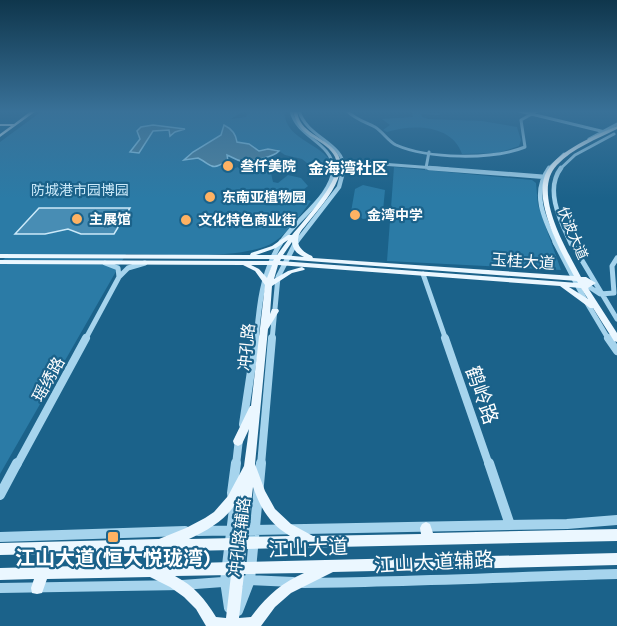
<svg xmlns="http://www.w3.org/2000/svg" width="617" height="626" font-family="Karla,'Noto Sans SC',sans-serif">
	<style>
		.green { fill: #2b7ba6 }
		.water { fill: #5285a0; stroke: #99d2ef; stroke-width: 1.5 }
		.building { fill: #488db4; stroke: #cbe9f9; stroke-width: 1.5 }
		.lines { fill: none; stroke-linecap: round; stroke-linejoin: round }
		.minor-far4 { stroke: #a6d4ed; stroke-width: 3 }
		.minor-far3 { stroke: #a6d4ed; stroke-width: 4.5 }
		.minor-far2 { stroke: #a6d4ed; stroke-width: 5 }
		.minor-far1 { stroke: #a6d4ed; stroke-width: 8 }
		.minor { stroke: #a6d4ed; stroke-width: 10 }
		.major { fill: #ebf7ff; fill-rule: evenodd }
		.poi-dot { fill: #feb263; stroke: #1b628a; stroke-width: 2 }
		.labels { text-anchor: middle; stroke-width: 4.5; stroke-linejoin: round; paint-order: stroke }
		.far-poi-label { font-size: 14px; font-weight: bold; fill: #fff; stroke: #1b628a; text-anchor: start }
		.far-park-label { font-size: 14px; fill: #cbe9f9; stroke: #1b628a }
		.far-street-label { font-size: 14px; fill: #fff; stroke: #1b628a }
		.far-quarter-label { font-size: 16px; font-weight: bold; fill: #fff; stroke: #1b628a }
		.street-label { font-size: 16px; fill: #fff; stroke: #1b628a }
		.near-street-label { font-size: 20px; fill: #fff; stroke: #1b628a }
		.near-poi-label { font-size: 20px; font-weight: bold; fill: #fff; stroke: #1b628a }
	</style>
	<rect width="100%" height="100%" fill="#1b628a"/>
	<path class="green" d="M42,111H243L231,119L246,117L249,111H284C285,143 329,143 333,169L328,172L316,170L302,159L285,155L276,149L255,150L252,146L237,142L223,128L222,135L193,152L194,158L201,159L211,167L220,166L230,170L243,165L271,173L273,182L278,183L288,175L301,178L308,186L302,191L300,198L311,201C301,214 288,233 274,242C245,261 163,254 126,254L0,474V263L8,255H0V142Z
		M412,112L439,113L440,115L421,114L422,117L428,119L482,121L517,127L521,140L519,146L498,153L462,154C452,124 412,124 387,132L383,130L390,125L382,119L413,117Z
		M394,167L532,180L536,183L538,205L561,270L387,261Z
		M363,185L385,190L382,221H379L378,217L363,219L351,212L355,189Z"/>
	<path class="water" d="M153,125L185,129L175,132L170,136L169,130L153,131L139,153L130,152L140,139L137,131L141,127Z
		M224,125C232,129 236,134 237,142L249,144L259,151L268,149L279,151C274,157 250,162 241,161C236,160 232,157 227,155L228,161C209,171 214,166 198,158L184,160L193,152L221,135Z"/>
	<path class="building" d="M39,208H130L114,234H81L68,229L45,234H15Z"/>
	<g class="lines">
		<path class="minor-far4" d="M291,111C297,138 331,141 334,169
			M299,111C307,138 345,143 344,169
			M347,111C355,119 365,122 375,127C383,132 388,141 396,145C428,159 493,160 525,147L521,120L537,111
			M519,111L605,132
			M589,139L617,124
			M341,161L448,169
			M426,168L429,152
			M548,169L564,154
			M560,169L575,155L614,134"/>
		<path class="minor-far3" d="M429,168L546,177
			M549,168C531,193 544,219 556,244
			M561,168C544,190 561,222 571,244
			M280,244C295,219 332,198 334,168
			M295,244L339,187L344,168"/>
		<path class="minor-far2" d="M555,242L584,298L609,340
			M571,242L617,319
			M105,263L118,268L119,277
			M423,274L446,340
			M588,286L600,294L614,293L612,266L617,258
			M85,340L119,277L128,268L145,263
			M256,340C259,305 262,273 281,242
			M272,340L278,277L296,242"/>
		<path class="minor-far1" d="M445,338L489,465
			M608,338L617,351
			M243,424L256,338
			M17,465L86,338
			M236,465L239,439
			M261,465L272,338"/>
		<path class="minor" d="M489,463L510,525
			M0,495L17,463
			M198,531L567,524L617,520
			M0,537L185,531
			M303,583C408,582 512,577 617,574
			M0,588L182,585L250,580L293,582
			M229,608L225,581L234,509L232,493L236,463
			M238,611L250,580L261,463"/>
		<path class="major" d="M31,111H36L0,137V134L11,126H0V124H14Z
			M293,111H297C298,116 299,120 302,124C314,140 347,146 340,172C336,190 321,206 310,220C307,224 301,230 299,235C295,246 303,252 312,256L313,258L574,276C561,252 531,198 547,171C559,150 596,135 617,126V129C597,139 573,148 557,165C531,192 567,250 581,277H586L596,283L588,288L617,333V342L614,341L593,308H590L560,286L278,265L274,279L288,271L302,267L305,269L304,270L292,273L272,286L270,314L272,309H278L279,311L268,329L255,464L265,491L275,509L291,524L313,536L421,534L420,528L422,524L426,522L430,524L433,533L617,529V541L246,549L245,562L617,553V565L333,572L291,593L275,607L261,626H206L196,609L184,597L170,587L150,577L47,579L42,593L37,594L32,593L31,588L34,579L0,580V568L233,562L234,550L0,555V543L159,539L186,528L205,518L214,512L228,496L244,466L249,429L242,444L238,446L234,444L233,441L250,406H251L265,285L255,271L243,265L0,264V260L273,261L274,259L0,258V254L250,255L251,253L272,246L288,235H292C304,220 338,184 337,164C336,154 328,147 320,142C306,133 297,129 293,111ZM288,240L277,255H256L276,248ZM292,242C293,250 297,254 304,257L283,255ZM281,259L577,281L578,283L280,261ZM251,265H272L267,278L259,269ZM569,287L581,288L588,299ZM253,487C261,509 269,523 290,536L247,537ZM241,495L236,538L189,539C211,529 230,517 241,495ZM304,573C281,583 266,597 251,617L239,618L244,574ZM231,575L226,618L216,617C205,599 194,586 175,576Z"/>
	</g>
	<linearGradient id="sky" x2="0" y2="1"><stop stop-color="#0f364c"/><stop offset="0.56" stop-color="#397198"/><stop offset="1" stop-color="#397198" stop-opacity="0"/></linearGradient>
	<rect width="617" height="199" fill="url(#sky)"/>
	<g class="poi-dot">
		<circle cx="228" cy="166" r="6"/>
		<circle cx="210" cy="197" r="6"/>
		<circle cx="355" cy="215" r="6"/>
		<circle cx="77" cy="219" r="6"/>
		<circle cx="186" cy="220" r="6"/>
		<rect x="107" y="531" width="12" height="12" rx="3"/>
	</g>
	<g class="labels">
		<g class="far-poi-label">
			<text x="240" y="171">叁仟美院</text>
			<text x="222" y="202">东南亚植物园</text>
			<text x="367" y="220">金湾中学</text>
			<text x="89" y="224">主展馆</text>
			<text x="198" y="225">文化特色商业街</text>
		</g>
		<g class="far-park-label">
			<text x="80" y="195">防城港市园博园</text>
		</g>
		<g class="far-street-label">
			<text transform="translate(573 233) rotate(67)" y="5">伏波大道</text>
		</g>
		<g class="far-quarter-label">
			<text x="348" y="174">金海湾社区</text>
		</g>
		<g class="street-label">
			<text transform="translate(523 261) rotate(4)" y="6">玉桂大道</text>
			<text transform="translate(246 347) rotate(-84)" y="6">冲孔路</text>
			<text transform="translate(48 379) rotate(-61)" y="6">瑶绣路</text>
			<text transform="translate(239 537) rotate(-83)" y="6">冲孔路辅路</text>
		</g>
		<g class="near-street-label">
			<text transform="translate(482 395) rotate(71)" y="7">鹤岭路</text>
			<text transform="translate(308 548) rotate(-2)" y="7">江山大道</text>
			<text transform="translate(434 562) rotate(-3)" y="7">江山大道辅路</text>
		</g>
		<g class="near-poi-label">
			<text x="113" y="565">江山大道(恒大悦珑湾)</text>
		</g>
	</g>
</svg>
